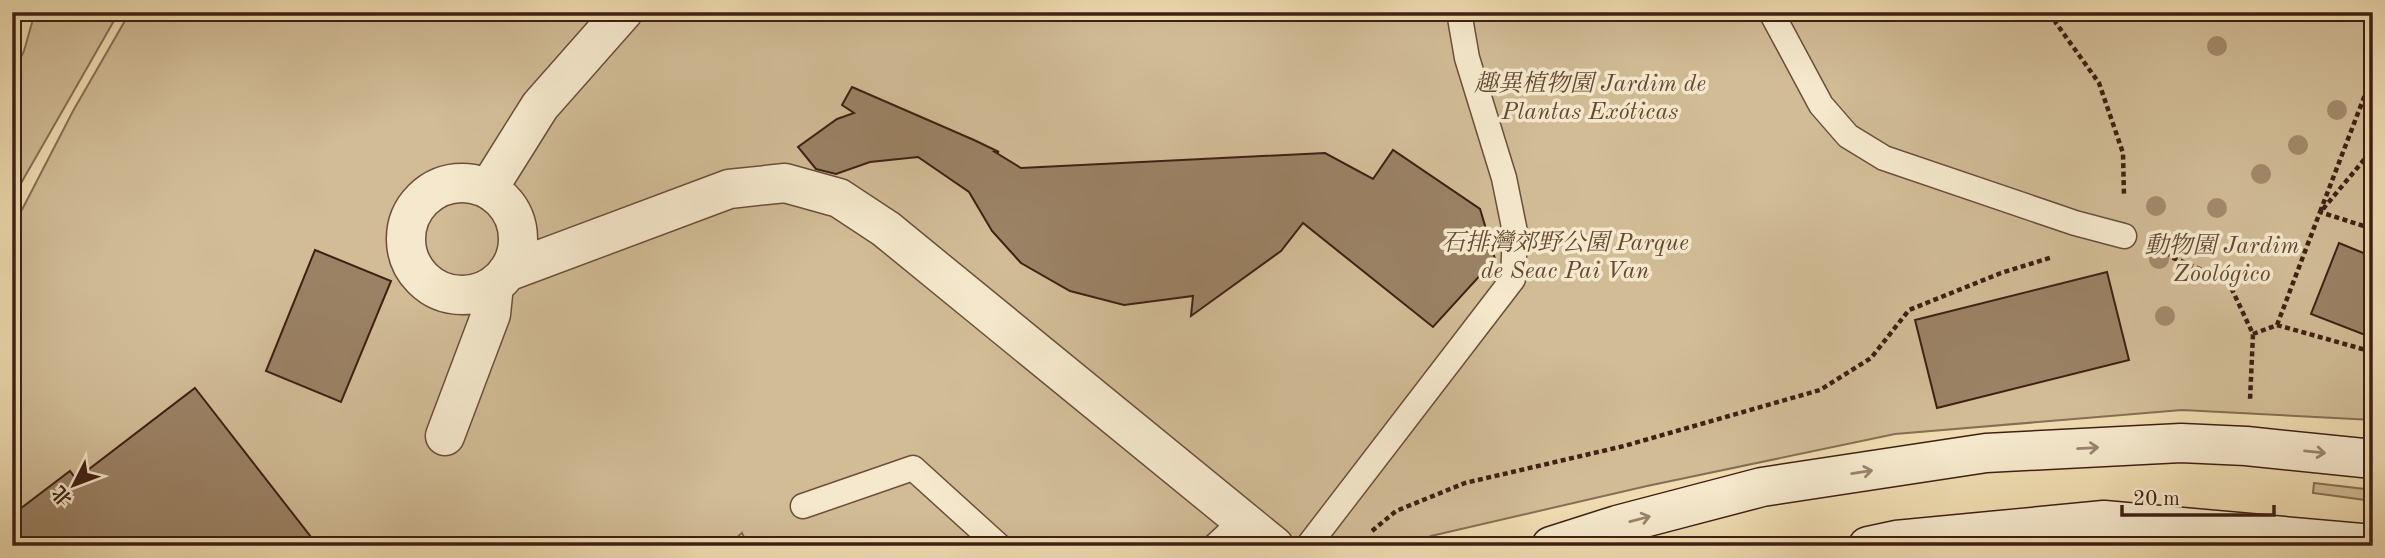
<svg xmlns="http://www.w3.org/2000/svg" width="2385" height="558" font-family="'Old Standard TT','Noto Serif SC',serif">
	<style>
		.green { fill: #d1bc96; stroke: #886e54; stroke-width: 2 }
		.building { fill: #9b8265; stroke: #3f2013; stroke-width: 2 }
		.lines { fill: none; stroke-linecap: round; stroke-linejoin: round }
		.lane-casing { stroke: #6b4f3a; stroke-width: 27 }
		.street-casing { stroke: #6b4f3a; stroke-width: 41 }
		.secondary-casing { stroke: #3f2013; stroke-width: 41 }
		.path { stroke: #3f2013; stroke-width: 4.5; stroke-dasharray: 5 3.5; stroke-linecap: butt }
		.lane { stroke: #f5e8cc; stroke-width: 24 }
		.street { stroke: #f5e8cc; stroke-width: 38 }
		.secondary { stroke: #f5e8cc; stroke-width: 38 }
		.tree { fill: #a38a6c }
		.oneway { stroke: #9a8470 }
		.labels { text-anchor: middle; stroke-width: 7; stroke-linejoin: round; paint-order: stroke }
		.park-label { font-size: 24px; font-style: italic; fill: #644734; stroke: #f5e8cc }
	</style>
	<rect width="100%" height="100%" fill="#efdcb1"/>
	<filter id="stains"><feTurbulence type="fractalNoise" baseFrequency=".00286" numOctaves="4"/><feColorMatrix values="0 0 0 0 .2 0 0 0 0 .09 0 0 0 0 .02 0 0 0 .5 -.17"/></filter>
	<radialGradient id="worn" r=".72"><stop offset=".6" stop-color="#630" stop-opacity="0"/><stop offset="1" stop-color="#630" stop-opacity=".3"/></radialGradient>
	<path class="green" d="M35,12H119L12,199V75L24,51Z
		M130,12H2373V420L2182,410L1895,434L1647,486L1431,536L1411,546H748L742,533L727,546H12V229L73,111Z
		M2314,483L2373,490V501L2313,493Z"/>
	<path class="building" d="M852,87L974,140L999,152H995L1021,168L1325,153L1373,179L1393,150L1480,209L1495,259L1433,327L1303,223L1281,251L1191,316L1193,296L1124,305L1070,291L1021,263L992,231L969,192L918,157L870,162L836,174L816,169L798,147L837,119L854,113L842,105Z
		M2339,243L2373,257V338L2311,314Z
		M315,250L391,281L341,402L266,371Z
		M2107,272L2129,360L1937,408L1915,320Z
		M195,388L318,546H12V515L70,471L76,479Z"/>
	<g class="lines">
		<g class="lane-casing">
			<path id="lane" d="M1771,12L1821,105L1848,136L1884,158L2075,223L2124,236
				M803,506L913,468L999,546
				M1215,546L1243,520
				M1308,546L1513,279L1515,232L1504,178L1467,58L1459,12"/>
		</g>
		<g class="street-casing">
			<path id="street" d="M406 239a56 56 0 1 1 112 0a56 56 0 1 1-112 0Z
				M488,189L540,106L623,12
				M507,272L729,189L785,183L839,198L886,229L1274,546
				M445,436L491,314L494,285"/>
		</g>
		<g class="secondary-casing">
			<path id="secondary" d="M1551,546L1617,525L1762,487L1986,453L2181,443L2246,446L2373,459
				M1868,546L1896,540L2104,520L2373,544"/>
		</g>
		<path class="path" d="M2051,12L2056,23L2099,83L2123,153L2124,197
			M12,34L17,12
			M2323,209L2373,149
			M2320,212L2373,74
			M2157,251L2228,281L2253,334L2250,400
			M2277,325L2320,212L2373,229
			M2253,334L2277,325L2373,352
			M1372,531L1396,511L1465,483L1624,446L1820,390L1871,358L1909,310L2001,273L2053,257"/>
		<use href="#lane" class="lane"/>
		<use href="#street" class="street"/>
		<use href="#secondary" class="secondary"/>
	</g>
	<g class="tree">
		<circle cx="2217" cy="46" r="10"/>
		<circle cx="2337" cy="110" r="10"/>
		<circle cx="2298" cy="145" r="10"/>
		<circle cx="2261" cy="174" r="10"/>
		<circle cx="2156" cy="206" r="10"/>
		<circle cx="2217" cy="208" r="10"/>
		<circle cx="2159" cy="259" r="10"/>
		<circle cx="2165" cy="316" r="10"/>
	</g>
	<defs><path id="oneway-shaft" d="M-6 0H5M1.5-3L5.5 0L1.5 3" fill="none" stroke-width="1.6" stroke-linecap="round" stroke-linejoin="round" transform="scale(1.75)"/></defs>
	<g class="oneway">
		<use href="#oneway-shaft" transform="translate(2088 448) rotate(-3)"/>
		<use href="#oneway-shaft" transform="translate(2315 452) rotate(6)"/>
		<use href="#oneway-shaft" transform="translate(1862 472) rotate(-9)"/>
		<use href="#oneway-shaft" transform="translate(1640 519) rotate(-15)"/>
	</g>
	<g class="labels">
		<g class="park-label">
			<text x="1590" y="91">趣異植物園 Jardim de<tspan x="1590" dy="28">Plantas Exóticas</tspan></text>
			<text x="1565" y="250">石排灣郊野公園 Parque<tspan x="1565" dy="28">de Seac Pai Van</tspan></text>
			<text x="2222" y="253">動物園 Jardim<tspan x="2222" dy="28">Zoológico</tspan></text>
		</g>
	</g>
	<rect width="2385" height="558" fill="none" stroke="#efdcb1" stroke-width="42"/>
	<rect x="14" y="14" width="2357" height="530" fill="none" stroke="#3f2013" stroke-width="3.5"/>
	<rect x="21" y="21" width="2343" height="516" fill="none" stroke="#3f2013" stroke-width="2"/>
	<g transform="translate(74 485) rotate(228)" stroke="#f5e8cc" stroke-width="5" paint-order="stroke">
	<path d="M0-5L12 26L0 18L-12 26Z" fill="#3f2013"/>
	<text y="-10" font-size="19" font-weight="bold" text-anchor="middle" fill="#3f2013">北</text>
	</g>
	<path d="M2122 505v10h152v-10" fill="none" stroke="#3f2013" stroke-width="3.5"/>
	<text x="2133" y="505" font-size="21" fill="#3f2013" stroke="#f5e8cc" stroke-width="5" paint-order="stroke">20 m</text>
	<rect width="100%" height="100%" filter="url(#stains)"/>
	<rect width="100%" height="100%" fill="url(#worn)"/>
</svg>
